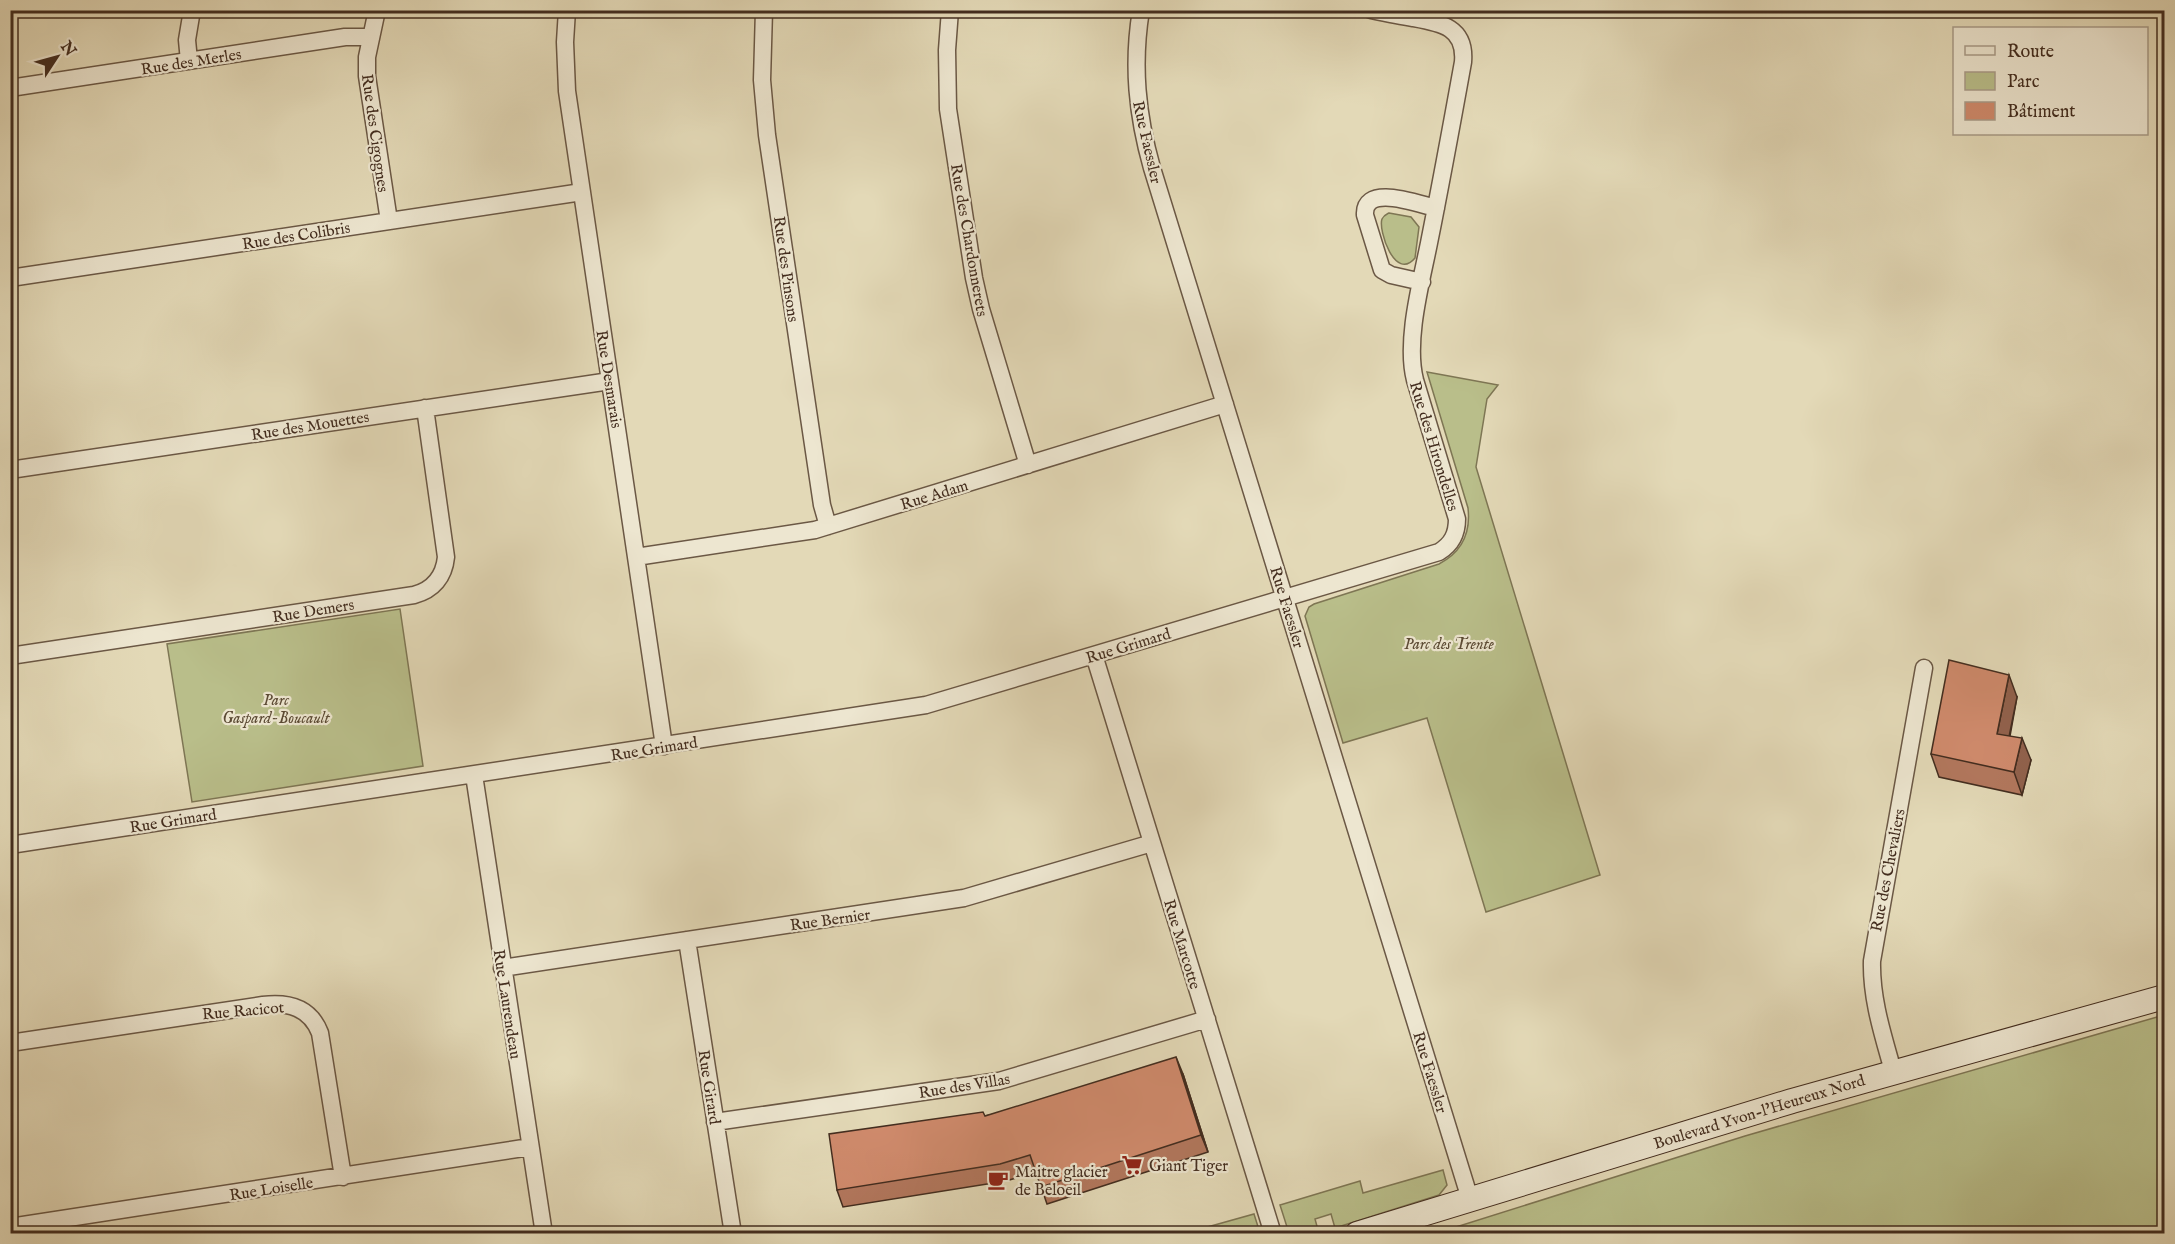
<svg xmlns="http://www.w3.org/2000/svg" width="2175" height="1244" font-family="'IM FELL English',serif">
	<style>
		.green { fill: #b9be8a; stroke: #7e7654; stroke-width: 1.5 }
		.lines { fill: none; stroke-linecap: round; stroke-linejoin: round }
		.street-casing { stroke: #6b5845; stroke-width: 19 }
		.secondary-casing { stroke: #432d1f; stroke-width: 26 }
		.street { stroke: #ede6d0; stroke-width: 16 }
		.secondary { stroke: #ede6d0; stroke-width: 24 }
		.wall { fill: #b2775d; stroke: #432d1f; stroke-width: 1.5 }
		.shaded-wall { fill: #91614c; stroke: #432d1f; stroke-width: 1.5 }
		.building { fill: #cf8a6c; stroke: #432d1f; stroke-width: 1.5 }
		.labels { text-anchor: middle; stroke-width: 4.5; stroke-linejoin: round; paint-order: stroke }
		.street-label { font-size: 16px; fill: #432d1f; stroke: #ede6d0 }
		.park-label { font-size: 16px; font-style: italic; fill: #5b4a34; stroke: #ede6d0 }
		.poi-label { font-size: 16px; fill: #432d1f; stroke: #ede6d0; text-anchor: start }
	</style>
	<rect width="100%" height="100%" fill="#e3d9b7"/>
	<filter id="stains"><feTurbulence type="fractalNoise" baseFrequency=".00333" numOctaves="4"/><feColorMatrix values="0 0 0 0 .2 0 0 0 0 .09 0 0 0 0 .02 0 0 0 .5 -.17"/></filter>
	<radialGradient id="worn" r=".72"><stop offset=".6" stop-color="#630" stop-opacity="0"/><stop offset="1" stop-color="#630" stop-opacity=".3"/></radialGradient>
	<path class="green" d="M1389,213L1411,217L1419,227L1415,258C1395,282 1378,230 1382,219C1384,215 1385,215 1389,213Z
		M1427,372L1498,385L1487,399L1476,467L1600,875L1486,912L1427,718L1343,743L1305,616L1309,607L1314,604L1439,564C1462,552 1471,534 1468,508Z
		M400,609L423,766L192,802L167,644Z
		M2164,1015V1233H1437L1745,1136Z
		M1443,1170L1447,1185L1439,1195L1335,1228L1331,1214L1315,1219L1318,1230L1308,1233H1292L1287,1227L1280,1205L1360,1181L1363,1193Z
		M1254,1214L1260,1233H1186Z"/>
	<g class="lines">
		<g class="street-casing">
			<path id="street" d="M377,10L367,57V76L389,221
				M567,10L565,42L567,91L664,746
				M764,10L762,80L767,135L822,505L828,526
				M950,10L947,50L948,109L974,278L981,309L1028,465
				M1141,10C1132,65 1137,115 1152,168L1470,1199
				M189,61L187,40L192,10
				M10,88L345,37H371
				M10,278L582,192
				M1422,282L1391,275L1382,270L1365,215C1363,183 1418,204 1436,208
				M10,470L610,381
				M636,557L815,530L1225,404
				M1094,655L1273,1234
				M10,656L414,595C433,590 444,577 446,557L425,408
				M474,775L544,1234
				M10,845L926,705L1439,552C1452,544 1457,534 1457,519L1415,380C1405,341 1421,283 1429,243C1441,183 1452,123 1463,62C1466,27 1441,23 1413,18C1399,16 1385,13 1371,10
				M687,940L733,1234
				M502,968L964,898L1152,843
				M10,1043L263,1005C288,1002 310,1007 320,1033L343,1177
				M1893,1071C1883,1035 1871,999 1872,961L1924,668
				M715,1122L999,1081L1207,1019
				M10,1227L530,1147"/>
		</g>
		<g class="secondary-casing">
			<path id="secondary" d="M1357,1234L1792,1101L2164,997"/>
		</g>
		<use href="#street" class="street"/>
		<use href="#secondary" class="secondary"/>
	</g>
	<path class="wall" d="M2017,697L2010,736L2031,760L2022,795L1939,777L1931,754Z
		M1183,1074L1208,1152L1047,1204L1036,1172L1006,1181L843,1207L837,1190L985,1116Z"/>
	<path class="shaded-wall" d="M2009,675L2017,697L2005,757L1997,734Z
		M2022,738L2031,760L2022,795L2014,772Z
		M1176,1057L1183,1074L1208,1152L1201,1135Z"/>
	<path class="building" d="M1949,660L2009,675L1997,734L2022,738L2014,772L1931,754Z
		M1176,1057L1201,1135L1041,1187L1030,1155L1000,1164L837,1190L829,1134L983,1112L985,1116Z"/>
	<defs>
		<g id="supermarket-bare" transform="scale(1.62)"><path d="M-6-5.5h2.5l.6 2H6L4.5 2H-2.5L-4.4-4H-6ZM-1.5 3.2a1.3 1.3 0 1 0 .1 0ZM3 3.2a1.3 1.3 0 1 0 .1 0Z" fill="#8f2418" stroke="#ede6d0" stroke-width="2.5" paint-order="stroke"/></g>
		<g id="cafe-bare" transform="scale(1.62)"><path d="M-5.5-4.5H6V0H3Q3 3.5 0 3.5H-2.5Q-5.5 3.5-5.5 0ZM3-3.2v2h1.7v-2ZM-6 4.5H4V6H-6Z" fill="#8f2418" stroke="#ede6d0" stroke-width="2.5" paint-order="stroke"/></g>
	</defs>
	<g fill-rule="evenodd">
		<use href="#supermarket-bare" x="1132" y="1165"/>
		<use href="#cafe-bare" x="998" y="1180"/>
	</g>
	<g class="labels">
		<g class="street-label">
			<text transform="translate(191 61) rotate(-9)" y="6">Rue des Merles</text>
			<text transform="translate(376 133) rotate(82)" y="6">Rue des Cigognes</text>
			<text transform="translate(1148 142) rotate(77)" y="6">Rue Faessler</text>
			<text transform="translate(296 235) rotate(-9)" y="6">Rue des Colibris</text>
			<text transform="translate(970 240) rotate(80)" y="6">Rue des Chardonnerets</text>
			<text transform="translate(787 269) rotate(82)" y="6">Rue des Pinsons</text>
			<text transform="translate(610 379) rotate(81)" y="6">Rue Desmarais</text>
			<text transform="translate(310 425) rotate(-9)" y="6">Rue des Mouettes</text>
			<text transform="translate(1435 446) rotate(73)" y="6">Rue des Hirondelles</text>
			<text transform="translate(934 494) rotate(-17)" y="6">Rue Adam</text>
			<text transform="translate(1288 607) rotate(73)" y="6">Rue Faessler</text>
			<text transform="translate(313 610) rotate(-9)" y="6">Rue Demers</text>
			<text transform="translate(1128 645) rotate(-17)" y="6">Rue Grimard</text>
			<text transform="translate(654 748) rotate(-9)" y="6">Rue Grimard</text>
			<text transform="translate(173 820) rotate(-9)" y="6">Rue Grimard</text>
			<text transform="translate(1887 870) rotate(-79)" y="6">Rue des Chevaliers</text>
			<text transform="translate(830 919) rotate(-8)" y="6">Rue Bernier</text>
			<text transform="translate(1183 944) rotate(73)" y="6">Rue Marcotte</text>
			<text transform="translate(508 1004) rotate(81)" y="6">Rue Laurendeau</text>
			<text transform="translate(243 1010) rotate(-5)" y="6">Rue Racicot</text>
			<text transform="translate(1431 1072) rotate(73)" y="6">Rue Faessler</text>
			<text transform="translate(964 1085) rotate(-9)" y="6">Rue des Villas</text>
			<text transform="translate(710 1087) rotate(81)" y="6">Rue Girard</text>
			<text transform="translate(1759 1111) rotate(-17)" y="6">Boulevard Yvon-l'Heureux Nord</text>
			<text transform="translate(271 1188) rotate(-9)" y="6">Rue Loiselle</text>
		</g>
		<g class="park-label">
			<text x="1449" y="649">Parc des Trente</text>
			<text x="276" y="705">Parc<tspan x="276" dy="18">Gaspard-Boucault</tspan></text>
		</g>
		<g class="poi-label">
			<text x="1149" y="1171">Giant Tiger</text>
			<text x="1015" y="1177">Maitre glacier<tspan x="1015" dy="18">de Beloeil</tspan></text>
		</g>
	</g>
	<rect width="2175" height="1244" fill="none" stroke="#e3d9b7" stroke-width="36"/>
	<rect x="12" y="12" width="2151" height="1220" fill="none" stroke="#432d1f" stroke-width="3"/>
	<rect x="18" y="18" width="2139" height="1208" fill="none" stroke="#432d1f" stroke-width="1.5"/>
	<rect x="1953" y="27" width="195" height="108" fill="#ede6d0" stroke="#a99c89" stroke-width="1.5"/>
	<rect x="1965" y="46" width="30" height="9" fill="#ede6d0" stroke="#a99c89" stroke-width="1.5"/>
	<text x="2007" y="57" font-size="18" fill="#432d1f">Route</text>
	<rect x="1965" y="72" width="30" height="18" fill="#b9be8a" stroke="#a99c89" stroke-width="1.5"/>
	<text x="2007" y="87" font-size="18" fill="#432d1f">Parc</text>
	<rect x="1965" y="102" width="30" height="18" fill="#cf8a6c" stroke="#a99c89" stroke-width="1.5"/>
	<text x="2007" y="117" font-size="18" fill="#432d1f">Bâtiment</text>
	<g transform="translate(57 57) rotate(54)" stroke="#ede6d0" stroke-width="4.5" paint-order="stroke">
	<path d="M0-4.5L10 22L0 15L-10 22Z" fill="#432d1f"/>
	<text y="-9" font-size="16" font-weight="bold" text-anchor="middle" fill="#432d1f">N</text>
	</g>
	<rect width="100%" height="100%" filter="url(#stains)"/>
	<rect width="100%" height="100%" fill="url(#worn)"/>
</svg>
